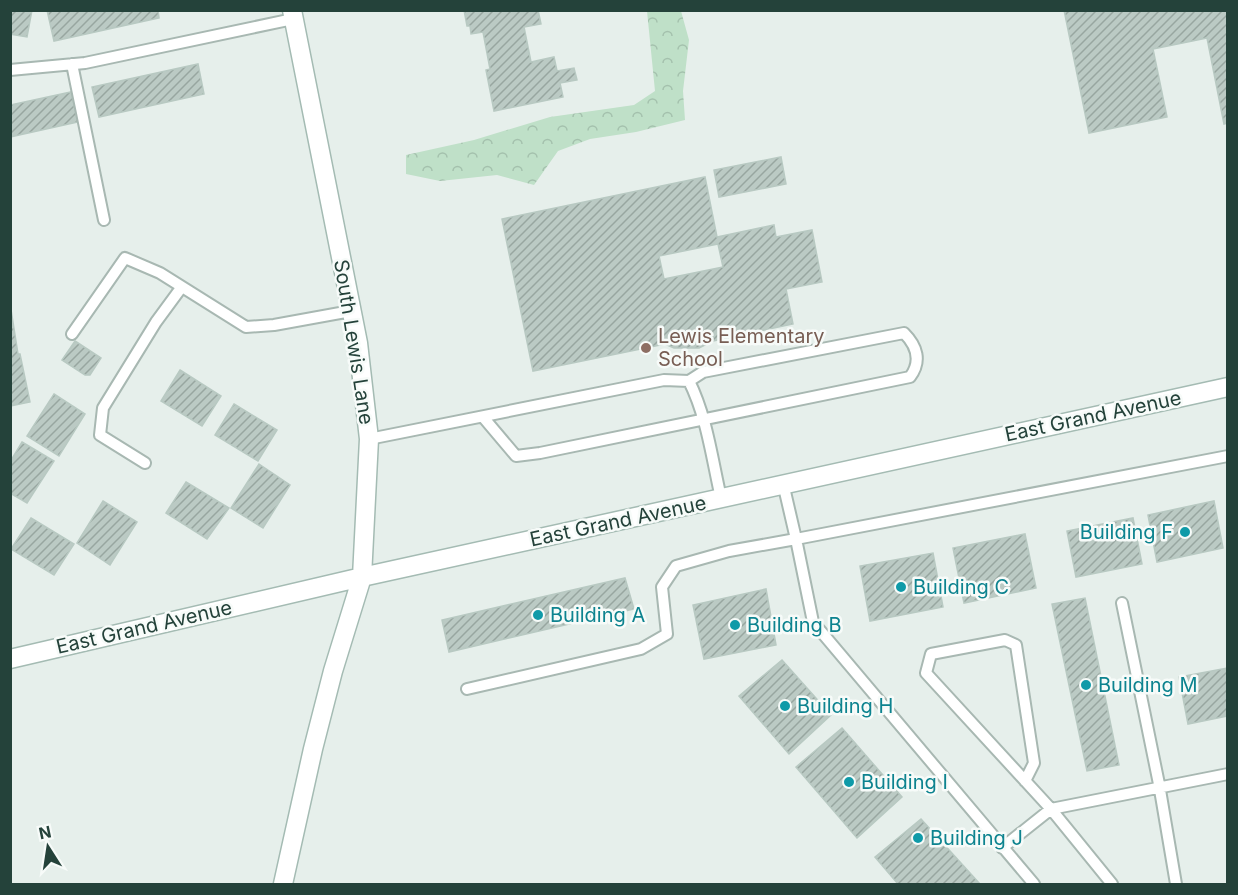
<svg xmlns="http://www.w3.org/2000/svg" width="1238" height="895" font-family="Inter,sans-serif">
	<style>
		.forest { fill: url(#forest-crowns) }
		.building { fill: url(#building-hatch); stroke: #b8c9c2; stroke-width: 1.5; fill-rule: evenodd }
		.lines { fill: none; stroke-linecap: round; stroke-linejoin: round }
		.lane-casing { stroke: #a8b8b2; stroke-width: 14 }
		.secondary-casing { stroke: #a4bbb3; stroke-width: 21 }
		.lane { stroke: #fff; stroke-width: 10 }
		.secondary { stroke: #fff; stroke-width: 18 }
		.education-dot { fill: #8d6e63; stroke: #f7fbf9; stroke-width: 2 }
		.culture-dot { fill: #0f9aa8; stroke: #f7fbf9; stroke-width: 2 }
		.labels { text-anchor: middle; stroke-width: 5; stroke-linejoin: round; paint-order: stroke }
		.education-label { font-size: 20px; fill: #785e54; stroke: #f7fbf9; text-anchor: start }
		.street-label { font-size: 20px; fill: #24423a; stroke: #f7fbf9 }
		.culture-label { font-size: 20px; fill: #0d838f; stroke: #f7fbf9; text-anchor: start }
	</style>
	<defs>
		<pattern id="forest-crowns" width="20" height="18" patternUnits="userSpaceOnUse" patternTransform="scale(1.5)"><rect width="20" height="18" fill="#bfe0c8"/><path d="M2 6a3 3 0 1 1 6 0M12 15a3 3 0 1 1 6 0" fill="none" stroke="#a4c1ad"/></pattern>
		<pattern id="building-hatch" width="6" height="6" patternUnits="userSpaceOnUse" patternTransform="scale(1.5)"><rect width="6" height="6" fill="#bbcac4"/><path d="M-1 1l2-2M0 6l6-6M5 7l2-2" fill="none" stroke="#98a6a0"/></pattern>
	</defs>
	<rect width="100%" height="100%" fill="#e6efeb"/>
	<path class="forest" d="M647,11H681L689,40L683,91L685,120L636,132L590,139L558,151L534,185L497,175L440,181L406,174V155L474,140L550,117L634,105L655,91Z"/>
	<path class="building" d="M10,10H32L27,37L10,34Z
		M47,10H158L159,18L54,41Z
		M464,10H538L541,24L524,27L531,62L554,57L557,71L574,68L577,80L560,83L563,97L494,111L486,70L490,69L483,32L471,34L470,26H467Z
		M1064,10H1228V123L1224,124L1207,38L1153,49L1167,117L1089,133Z
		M198,64L204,94L99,117L92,87Z
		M71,92L78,122L10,137V105Z
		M781,157L786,184L719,197L714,170Z
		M705,177L717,237L774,225L776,237L812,230L822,282L786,289L793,324L713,341L699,348H674L665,344L533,371L502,219ZM718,244L723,267L664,279L659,256Z
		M10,303L18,354H20L30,402L10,406Z
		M75,341L101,358L90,375H85L62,360Z
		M180,370L221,396L202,426L161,401Z
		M54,394L85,414L59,456L27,436Z
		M234,404L277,430L258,461L215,435Z
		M22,442L54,461L27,503L10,493V462Z
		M259,464L290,485L263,528L231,508Z
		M186,482L229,508L207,539L166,513Z
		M103,501L137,522L110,565L77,543Z
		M1214,501L1223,548L1157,562L1148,515Z
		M31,518L74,544L54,575L11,549Z
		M1133,518L1142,564L1076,577L1067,531Z
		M1025,534L1036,588L964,603L953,548Z
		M933,553L943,607L870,621L860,566Z
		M625,578L634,609L449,652L442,620Z
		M766,589L776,645L704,659L693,605Z
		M1085,598L1119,765L1087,771L1052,604Z
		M782,660L831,715L789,754L739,696Z
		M1228,668V716L1188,724L1179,677Z
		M842,728L902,797L857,838L796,767Z
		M921,819L980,884H898L875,857Z"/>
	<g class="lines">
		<g class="lane-casing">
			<path id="lane" d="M72,64L104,220
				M10,70L85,63L293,19
				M72,334L125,258L160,273L246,327L274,325L351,311
				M689,381C707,417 712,459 721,498
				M369,439L664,380L689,381L703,372L904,333C917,346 922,361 910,377L540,453L516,456L483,417
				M145,463L100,435L103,408L156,322L181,288
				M783,483L796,539L1228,456
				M1122,603L1159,784L1176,884
				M467,689L641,649L667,634L662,587L676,566L729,551L796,539L813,622L1034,884
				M1025,781L1034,763L1016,645L1005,640L931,654L926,673L1051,809L1112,884
				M1002,848L1051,809L1228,774"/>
		</g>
		<g class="secondary-casing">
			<path id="secondary" d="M10,659L362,577L1228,387
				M283,884L313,749L333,671L362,577L369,439L358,343L292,10"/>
		</g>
		<use href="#lane" class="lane"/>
		<use href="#secondary" class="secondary"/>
	</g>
	<circle class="education-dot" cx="646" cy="348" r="6"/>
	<g class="culture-dot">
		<circle cx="1185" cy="532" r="6"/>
		<circle cx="901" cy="587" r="6"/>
		<circle cx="538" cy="615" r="6"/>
		<circle cx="735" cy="625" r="6"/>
		<circle cx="1086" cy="685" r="6"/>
		<circle cx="785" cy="706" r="6"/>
		<circle cx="849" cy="782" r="6"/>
		<circle cx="918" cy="838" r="6"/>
	</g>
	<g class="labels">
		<g class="education-label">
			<text x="658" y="343">Lewis Elementary<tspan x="658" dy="23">School</tspan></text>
		</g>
		<g class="street-label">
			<text transform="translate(354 342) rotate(81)" y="7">South Lewis Lane</text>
			<text transform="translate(1093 416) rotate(-12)" y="7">East Grand Avenue</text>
			<text transform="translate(618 521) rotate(-12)" y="7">East Grand Avenue</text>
			<text transform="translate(144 627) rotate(-13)" y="7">East Grand Avenue</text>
		</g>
		<g class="culture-label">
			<text x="1173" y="539" text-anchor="end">Building F</text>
			<text x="913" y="594">Building C</text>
			<text x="550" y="622">Building A</text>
			<text x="747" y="632">Building B</text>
			<text x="1098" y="692">Building M</text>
			<text x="797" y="713">Building H</text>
			<text x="861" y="789">Building I</text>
			<text x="930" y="845">Building J</text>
		</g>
	</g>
	<rect width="1238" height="895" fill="none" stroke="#24423a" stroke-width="24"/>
	<g transform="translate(48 847) rotate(348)" stroke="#f7fbf9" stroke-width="4.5" paint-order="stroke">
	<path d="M0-4.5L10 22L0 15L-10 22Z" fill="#24423a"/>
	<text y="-9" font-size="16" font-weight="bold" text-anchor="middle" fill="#24423a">N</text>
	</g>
</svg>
